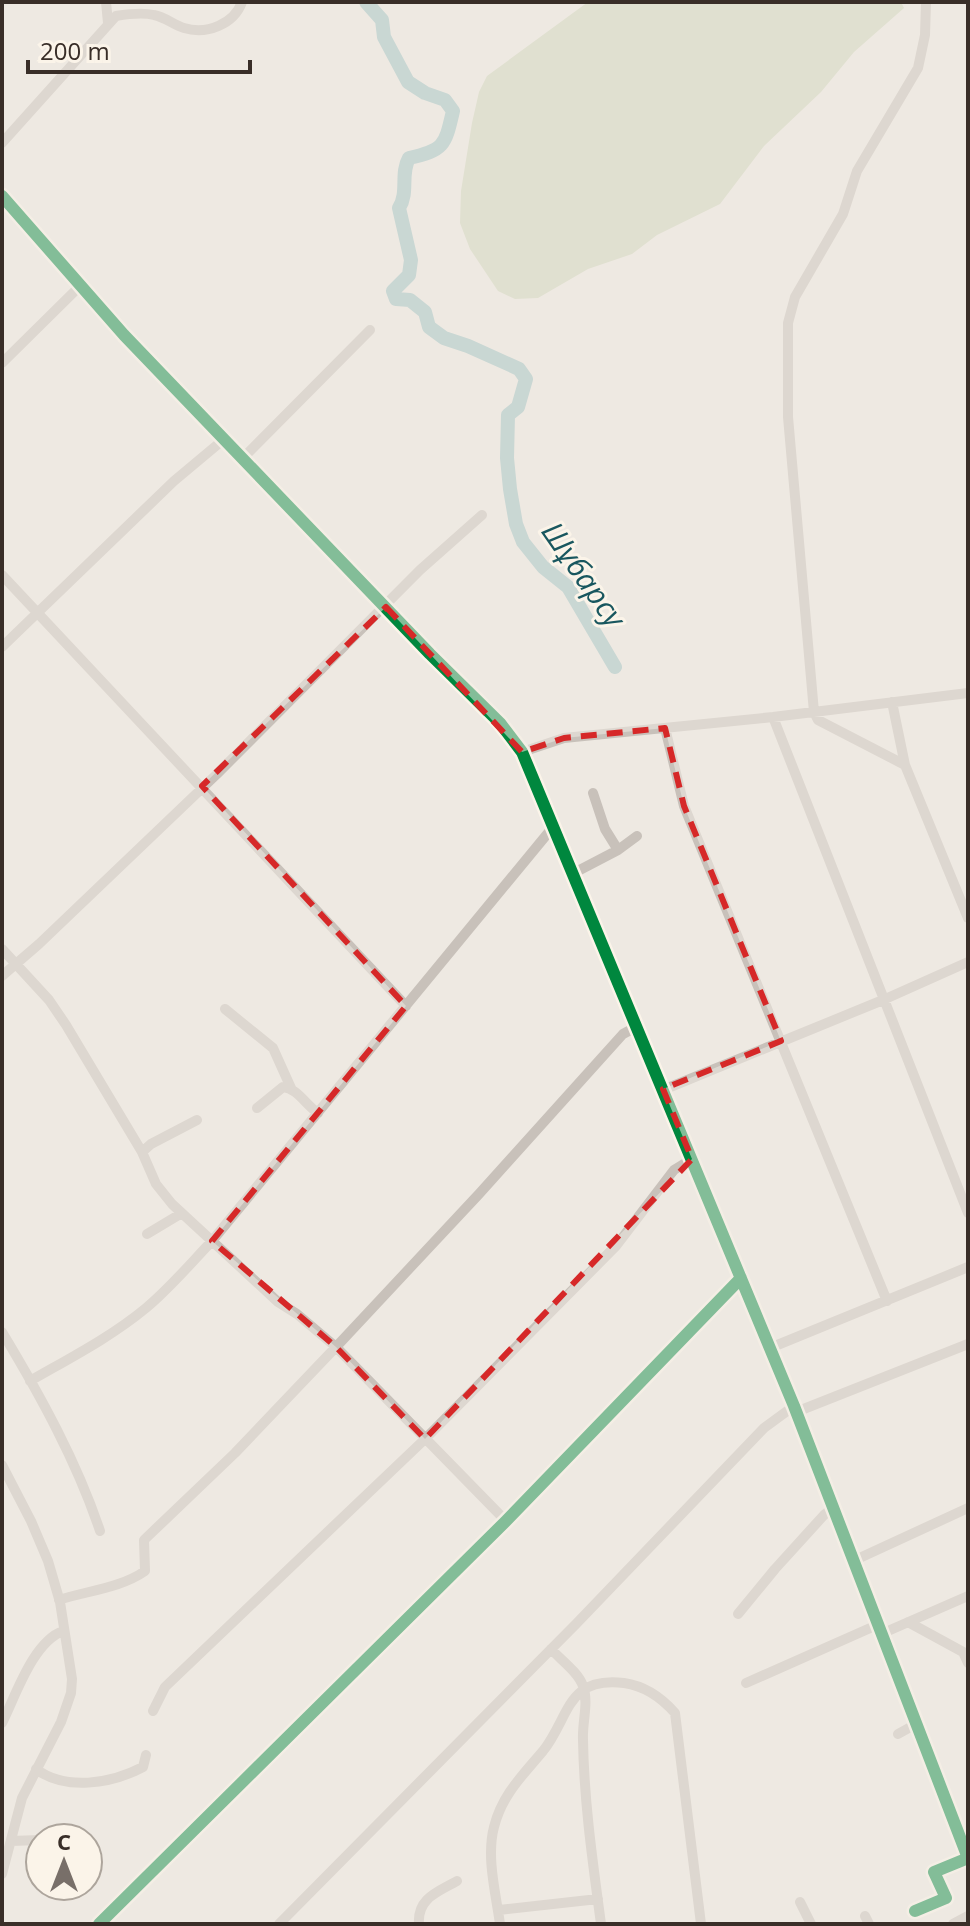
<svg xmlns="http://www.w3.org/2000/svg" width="970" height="1926" font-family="'Open Sans',sans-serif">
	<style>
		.green { fill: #ced5ba }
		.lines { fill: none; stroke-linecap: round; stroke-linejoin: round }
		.river { stroke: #9bc0c2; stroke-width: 14 }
		.minor { stroke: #c8c1ba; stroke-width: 10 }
		.cycleway-casing { stroke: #fbf4e9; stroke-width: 17 }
		.cycleway { stroke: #00873e; stroke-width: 12 }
		.marked { fill: none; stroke: #d62828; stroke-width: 6; stroke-dasharray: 16 10; stroke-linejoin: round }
		.labels { text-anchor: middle; stroke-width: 6; stroke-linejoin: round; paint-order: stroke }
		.water-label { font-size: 30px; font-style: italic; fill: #19575f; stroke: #fbf4e9 }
	</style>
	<rect width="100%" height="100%" fill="#eee9e2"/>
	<path class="green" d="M588,2H901L904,8L854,52L821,92L764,146L720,204L657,235L632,254L588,269L538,298L515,299L498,291L470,249L460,223L461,191L472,123L479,92L487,76Z"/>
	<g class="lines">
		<path class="river" d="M366,2L382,20L384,37L408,82L425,93L445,100L453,111C445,145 445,150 409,158C400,174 409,192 399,208L411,260L409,275L393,291L396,299L410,300L425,312L429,327L444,338L468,346L519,369L526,379L518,407L508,415L507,458L510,489L516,524L523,542L543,567L568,587L615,667"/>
		<path class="minor" d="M106,2L108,23
			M2,143L116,16C128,14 142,12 154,15C165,17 174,25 184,28C207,35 234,24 242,2
			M2,196L124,335L430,654L500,723L522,752L794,1406L968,1858L934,1872L946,1898L915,1911
			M2,363L81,285
			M242,459L370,330
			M2,575L406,1006
			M2,647L174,481L223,440
			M892,702L905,765L968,918
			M773,717L968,1213
			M665,728L684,806L887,1301
			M522,752L564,738L773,717L968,693
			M905,765L818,720L814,712L788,417V323L795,297L843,214L857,171L918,68L925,35L926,2
			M593,793L605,829L618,850
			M572,874L618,850L637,836
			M2,949L49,1000L66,1025L142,1152L156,1184L172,1204L278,1302L297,1314L336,1347L506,1521
			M2,976L39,944L217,774L420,570L482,515
			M225,1009L273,1048L291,1088
			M663,1090L883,1000L968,962
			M257,1108L283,1087C297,1088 306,1105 318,1113
			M142,1152L151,1144L197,1120
			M147,1234L182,1213
			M2,1332C40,1395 77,1462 100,1531
			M770,1348L968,1267
			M30,1381C70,1358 111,1337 146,1308C170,1288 191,1263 212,1241L553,827
			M796,1412L968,1344
			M2,1465L31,1521L48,1561L60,1602L72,1679L71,1693L61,1722L22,1798L2,1874
			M853,1561L968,1508
			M59,1600C86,1591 121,1588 145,1571L144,1540L235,1453L336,1347L479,1194L623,1034L636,1027
			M738,1614L775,1569L824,1515L833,1508
			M908,1622L963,1652L968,1663
			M881,1634L968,1596
			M551,1649C561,1660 578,1672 583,1686C589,1703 582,1722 583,1740C584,1802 593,1864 601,1924
			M746,1683L877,1625
			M153,1711L165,1687L425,1439L616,1246L674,1170L692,1159
			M2,1723C16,1695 33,1642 63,1631
			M898,1734L916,1724
			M36,1769C65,1791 111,1784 143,1767L146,1755
			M56,1838L63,1836
			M11,1841L40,1840
			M800,1902L811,1924
			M499,1910L598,1899
			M865,1916L869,1924
			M99,1924L506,1521L741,1278
			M279,1924L576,1624L764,1428L794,1406
			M419,1924C417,1898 438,1892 457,1881
			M500,1924C496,1894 486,1857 494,1827C502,1795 522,1776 543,1751C570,1717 566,1676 624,1683C645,1686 661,1697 675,1713L701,1924
			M953,1924L968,1916"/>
		<g class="cycleway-casing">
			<path id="cycleway" d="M2,196L124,335L430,654L500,723L522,752L794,1406L968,1858L934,1872L946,1898L915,1911
				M99,1924L506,1521L741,1278"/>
		</g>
		<use href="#cycleway" class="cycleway"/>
	</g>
	<path d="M0 0H970V1926H0ZM386,607L522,752L564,738L665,728L684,806L781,1041L663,1089L692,1159L425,1439L336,1347L212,1241L406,1006L202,786Z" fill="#eee9e2" fill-opacity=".55" fill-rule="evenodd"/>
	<path class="marked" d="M386,607L522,752L564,738L665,728L684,806L781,1041L663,1089L692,1159L425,1439L336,1347L212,1241L406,1006L202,786Z"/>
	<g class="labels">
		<g class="water-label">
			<text transform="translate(583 575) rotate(55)" y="10">Шұбарсу</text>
		</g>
	</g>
	<rect width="970" height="1926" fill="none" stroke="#392e28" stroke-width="8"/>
	<g transform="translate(64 1862)"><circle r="38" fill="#fbf4e9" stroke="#ada59c" stroke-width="2"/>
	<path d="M0-6L14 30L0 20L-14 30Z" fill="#786f69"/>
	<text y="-12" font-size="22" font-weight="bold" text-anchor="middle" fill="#392e28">С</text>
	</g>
	<path d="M28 60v12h222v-12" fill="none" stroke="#392e28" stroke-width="4"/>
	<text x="40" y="60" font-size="24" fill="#392e28" stroke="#fbf4e9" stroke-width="6" paint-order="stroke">200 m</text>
</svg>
